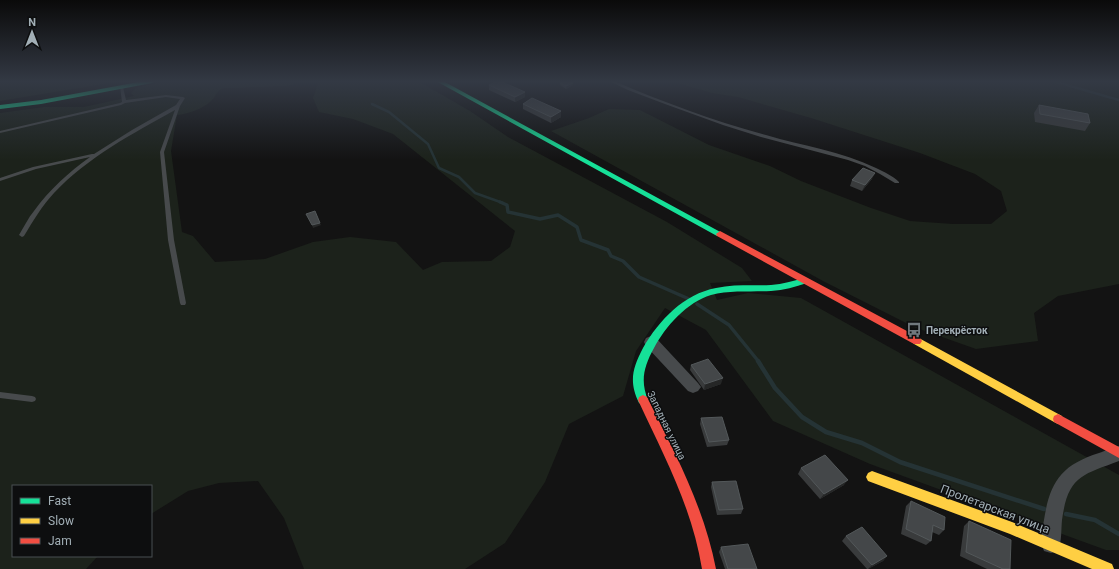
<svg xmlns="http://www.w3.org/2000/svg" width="1119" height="569" font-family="Roboto,sans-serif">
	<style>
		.green { fill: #1c221b }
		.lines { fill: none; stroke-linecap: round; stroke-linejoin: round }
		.stream-far2 { stroke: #253335; stroke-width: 2.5 }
		.stream-far1 { stroke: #253335; stroke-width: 3.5 }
		.stream { stroke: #253335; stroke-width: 4.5 }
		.lane { fill: #474a4c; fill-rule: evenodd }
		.street { fill: #474a4c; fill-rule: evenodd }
		.fast { fill: #16e098; fill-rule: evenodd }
		.slow { fill: #ffcf43; fill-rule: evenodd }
		.jam { fill: #f24e42; fill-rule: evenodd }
		.wall { fill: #393b3c }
		.shaded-wall { fill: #252626 }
		.building { fill: #444749; stroke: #53585a }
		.labels { text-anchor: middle; stroke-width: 3; stroke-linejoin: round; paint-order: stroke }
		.poi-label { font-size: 10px; font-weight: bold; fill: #a2afb6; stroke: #0d0e0f; text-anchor: start }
		.street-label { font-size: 10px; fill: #a2afb6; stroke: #0d0e0f }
		.near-street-label { font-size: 12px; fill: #a2afb6; stroke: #0d0e0f }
	</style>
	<rect width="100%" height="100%" fill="#131313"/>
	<path class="green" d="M0,81H121L0,101Z
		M166,81H299L292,85L284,86L223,88C216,91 216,97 210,102C202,109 188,114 177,115L171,151L182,232L193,236L215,262L265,259L313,242L350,237L396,242L423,270L442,262L491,261L510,247L515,231L393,134L353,119L319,112L313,98L319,81H418L470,111L508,137L667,222L742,268L752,281L710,283L717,300L748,293L801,298L1119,475V550H1106L870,464L773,421L706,330L665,308L636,351L623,396L569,424L545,482L505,543L465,569H304L284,518L258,481L219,483L188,491L151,514V486H13V556H98L86,569H0V113L44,107H84L134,96L131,93L136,88Z
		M671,81H1119V284L1058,296L1034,313L1038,341L976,349L914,327L823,281L551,131L589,118L609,109L640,110L709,145L770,166L801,181L871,208L910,221L953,224H991L1007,211L1001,191L975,174L920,153L811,118L738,97L712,93Z"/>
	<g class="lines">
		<path class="stream-far2" d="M1053,81L1119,100
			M372,104L389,112L428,144L439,168L459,177L475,193L503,203"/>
		<path class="stream-far1" d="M500,202L507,205L508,212L540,219L558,215L577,227L581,240L608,250L611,256L623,261L639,277L689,299
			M697,304L729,325L759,362"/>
		<path class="stream" d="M758,361L775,388L802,417L826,432L862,443L900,462L1044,509
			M1066,514L1095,520L1119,534"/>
		<path class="lane" d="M609,81H614C663,102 714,121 766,135C803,146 841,151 876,168C884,172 893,176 899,182V183H895L880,174L865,166L848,160L761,137L723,125L665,104L628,90Z
			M120,86L123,87L126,100L166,95L183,97L185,98L180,106L164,152L174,240L186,303L185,305H181L180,303L168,240L160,152L175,110C132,134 88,157 54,193C42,206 33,221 24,236L22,237L19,235C24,227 28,218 34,211C49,190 69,172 90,157L36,169L0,181V178L33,167L92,154H94L132,130L176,105L180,99L166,97L125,103L121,105L0,133V131L120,103L122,102Z
			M0,392L32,396L35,397L36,399L35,401L32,402L0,398Z"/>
		<path class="street" d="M651,336L656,338L698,383L701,387L698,391L693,393L688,391L646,346L644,342L646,338Z
			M1119,446V461C1082,475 1068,476 1062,520C1061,530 1062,541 1058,551L1051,553L1044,551C1040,541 1042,530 1044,520C1050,482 1061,465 1099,453C1105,451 1112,447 1119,446Z"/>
		<path class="fast" d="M144,81H155L152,83L41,104L0,109V105L41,100Z
			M436,81H443L724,234L723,236H717Z
			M804,278L807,279L808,281L807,283C795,287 784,290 771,291C751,292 730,290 711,295C687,302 665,327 654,348C644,366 640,381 648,400L647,403L643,405L639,403C629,382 632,369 643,348C659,320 684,294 716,288C734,284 753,286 771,285C783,284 793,281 804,278Z"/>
		<path class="slow" d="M917,337L1062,416L1063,419L1062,422L1058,424L1054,422L914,344L912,341L914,338Z
			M872,471L1012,522L1112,564L1114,569H1092L1010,534L868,481L866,477L868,473Z"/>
		<path class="jam" d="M720,231L920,338L922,341L920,344H914L717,236L716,234Z
			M643,395L647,397C675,453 704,507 716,569H702C692,507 664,456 638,400L639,397Z
			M1058,414L1119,447V458L1054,422L1053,419L1054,416Z"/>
	</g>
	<path class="wall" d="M560,83H573V85L566,89L560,85Z
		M489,85L525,97L515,102L489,90Z
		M523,104L561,111V117L551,123L523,109Z
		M1039,105L1090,123L1085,131L1035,122L1034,113Z
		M872,179L862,191L850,186L852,180Z
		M691,365L721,384L704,390L690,370Z
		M701,418L729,440L727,445L707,447L700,424Z
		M801,468L844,485L820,499L798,474Z
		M712,482L743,509L741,514L717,515L711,487Z
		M911,501L944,530L939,535L932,532L931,541L926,545L901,534L906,506Z
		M969,521L1010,569H987L960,556L964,526Z
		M846,536L887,556L883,561L868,569H867L842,541Z
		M721,547L757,569H725L719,552Z"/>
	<path class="shaded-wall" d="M573,83V85L566,89V86Z
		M525,92V97L515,102V97Z
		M561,111V117L551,123V117Z
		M875,173L872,179L862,191L865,185Z
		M320,223L321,225L313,228L312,225Z
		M723,378L721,384L704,390L705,384Z
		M848,480L844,485L820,499L824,494Z
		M887,556L883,561L868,569L872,565Z"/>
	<path class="building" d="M497,81H500L525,92L515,97L489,85Z
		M564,81H568L573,83L566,86L560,83Z
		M532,98L561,111L551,117L523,104Z
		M1039,105L1088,114L1090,123L1040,114Z
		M863,168L875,173L865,185L852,180Z
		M315,211L320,223L312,225L306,214Z
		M708,359L723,378L705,384L691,365Z
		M722,417L729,440L709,442L701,418Z
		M825,455L848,480L824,494L801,468Z
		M736,481L743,509L719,510L712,482Z
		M911,501L945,517L944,530L933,525L931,541L906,529Z
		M969,521L1011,540L1010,569H1003L966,552Z
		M862,527L887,556L872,565L846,536Z
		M748,544L757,569H728L721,547Z"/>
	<linearGradient id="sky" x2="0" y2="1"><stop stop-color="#0a0a0a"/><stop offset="0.51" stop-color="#333944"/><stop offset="1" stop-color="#333944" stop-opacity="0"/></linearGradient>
	<rect width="1119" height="160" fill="url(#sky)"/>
	<defs>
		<g id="bus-bare" transform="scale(1.2)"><path d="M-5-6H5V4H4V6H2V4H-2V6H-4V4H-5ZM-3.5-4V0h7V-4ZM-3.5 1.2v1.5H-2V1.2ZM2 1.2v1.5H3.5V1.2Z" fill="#70787d" stroke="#0d0e0f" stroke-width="2.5" paint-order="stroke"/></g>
	</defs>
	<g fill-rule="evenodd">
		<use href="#bus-bare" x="914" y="330"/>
	</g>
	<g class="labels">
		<g class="poi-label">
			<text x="926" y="334">Перекрёсток</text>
		</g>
		<g class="street-label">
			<text transform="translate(667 425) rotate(64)" y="4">Западная улица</text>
		</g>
		<g class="near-street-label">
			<text transform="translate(995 509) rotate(21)" y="4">Пролетарская улица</text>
		</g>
	</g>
	<rect x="12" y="485" width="140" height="72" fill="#0d0e0f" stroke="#494e52"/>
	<rect x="20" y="498" width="20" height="6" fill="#16e098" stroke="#494e52"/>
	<text x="48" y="505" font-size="12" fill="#a2afb6">Fast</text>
	<rect x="20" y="518" width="20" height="6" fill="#ffcf43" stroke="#494e52"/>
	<text x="48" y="525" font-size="12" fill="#a2afb6">Slow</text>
	<rect x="20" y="538" width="20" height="6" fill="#f24e42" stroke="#494e52"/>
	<text x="48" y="545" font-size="12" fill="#a2afb6">Jam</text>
	<g transform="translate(32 32)" stroke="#0d0e0f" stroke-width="3" paint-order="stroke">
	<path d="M0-3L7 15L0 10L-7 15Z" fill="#a2afb6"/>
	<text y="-6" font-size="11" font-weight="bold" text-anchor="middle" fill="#a2afb6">N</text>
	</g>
</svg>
